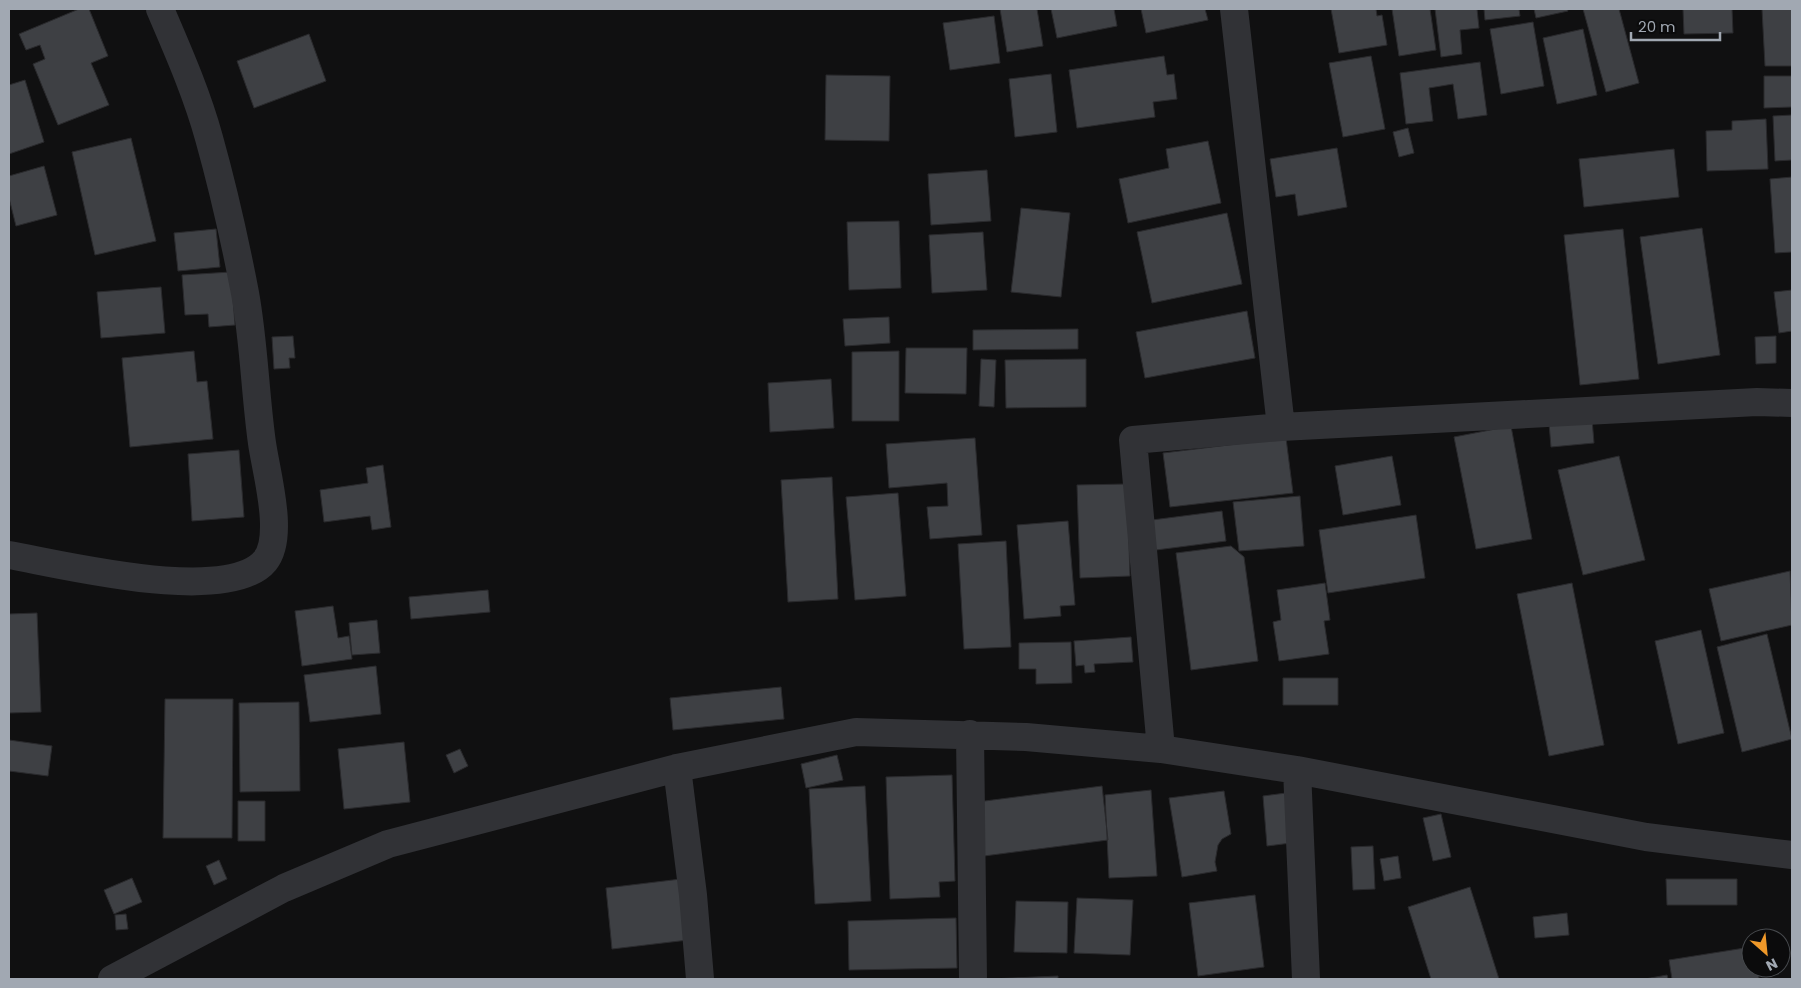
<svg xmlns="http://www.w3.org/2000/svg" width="1801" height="988" font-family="Poppins,sans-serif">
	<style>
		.building { fill: #3e4044; stroke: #2a2a2d }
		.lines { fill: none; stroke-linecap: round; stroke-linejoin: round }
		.minor { stroke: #313236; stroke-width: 28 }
	</style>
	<rect width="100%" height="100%" fill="#101011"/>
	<path class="building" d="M79,9H89L108,56L91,63L109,105L58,125L33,64L45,59L40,45L26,50L19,34Z
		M1000,9H1037L1043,46L1007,52Z
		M1051,9H1114L1117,26L1057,38Z
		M1141,9H1205L1208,20L1146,33Z
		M1331,9H1376L1377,16L1382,15L1387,45L1339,53Z
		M1392,9H1430L1436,50L1399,56Z
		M1435,9H1477L1479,28L1460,30L1462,54L1441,57Z
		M1484,9H1519L1520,16L1485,20Z
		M1534,9H1567L1568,11L1536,18Z
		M1583,9H1619L1639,83L1606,92Z
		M1683,9H1732L1733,33L1684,34Z
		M1762,9H1792V66H1765Z
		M994,16L1000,63L950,70L943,23Z
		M1533,22L1544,86L1501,94L1490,29Z
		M1583,29L1597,95L1557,104L1543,38Z
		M309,34L326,81L254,108L237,61Z
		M1164,56L1167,75L1174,74L1177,99L1153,102L1155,117L1077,128L1069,70Z
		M1371,56L1385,129L1343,137L1329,63Z
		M1480,62L1487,115L1458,119L1453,84L1429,88L1433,121L1406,124L1400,73Z
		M1051,74L1057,132L1015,137L1009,79Z
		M826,75L890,76L889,141L825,140Z
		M1764,76H1792V107L1764,108Z
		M25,80L44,142L9,154V85Z
		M1792,115V160L1775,161L1773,116Z
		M1766,119L1768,169L1707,171L1706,131L1732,130V121Z
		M1408,128L1414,153L1399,157L1393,132Z
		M131,138L156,241L95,255L72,152Z
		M1208,141L1221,203L1128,223L1119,179L1169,168L1166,149Z
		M1337,148L1347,207L1298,216L1295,194L1276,197L1270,159Z
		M1674,149L1679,197L1584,207L1579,159Z
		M44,166L57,215L16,226L9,198V176Z
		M987,170L991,221L931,225L928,174Z
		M1792,177V252L1775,253L1770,179Z
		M1021,208L1070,213L1061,297L1011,292Z
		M1227,213L1242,284L1152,303L1137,232Z
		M899,221L901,288L849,290L847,222Z
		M1702,228L1720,355L1658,364L1640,237Z
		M216,229L220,267L178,271L174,233Z
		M1623,229L1639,379L1580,385L1564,235Z
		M983,232L987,290L932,293L929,235Z
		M231,272L235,325L209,327L208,314L185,315L182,275Z
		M161,287L165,333L101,338L97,292Z
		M1792,290V331L1779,333L1774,292Z
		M1247,311L1255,358L1145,378L1136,332Z
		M889,317L890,343L845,346L843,319Z
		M1078,329V349L973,350V330Z
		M293,336L295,358H289L290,368L274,369L272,337Z
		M1776,336V363L1756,364L1755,337Z
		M906,348H967L966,394L905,393Z
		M194,351L197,382L207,381L213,439L130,447L122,358Z
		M899,351V421H852V352Z
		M981,359L996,360L994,407L979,406Z
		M1086,359V407L1006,408L1005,360Z
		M831,379L834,428L770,432L768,383Z
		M1592,419L1594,443L1551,447L1549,423Z
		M1511,426L1532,539L1476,549L1454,437Z
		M975,438L982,535L930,539L927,507L948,506L947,483L889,488L886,444Z
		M1286,438L1293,493L1170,507L1163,453Z
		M239,450L244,517L192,521L188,454Z
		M1392,456L1401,505L1343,515L1335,466Z
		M1619,456L1645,560L1583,575L1558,470Z
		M383,465L391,527L372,530L370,516L324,522L320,490L368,483L366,468Z
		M832,477L838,599L788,602L781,480Z
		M1127,484L1130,576L1080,578L1077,485Z
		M898,493L906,596L855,600L846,497Z
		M1300,496L1304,546L1239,551L1233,502Z
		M1222,511L1226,541L1156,550L1152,520Z
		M1416,515L1425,578L1328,593L1319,530Z
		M1068,521L1075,605L1060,606L1061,616L1024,619L1017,525Z
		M1006,541L1011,647L964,649L958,544Z
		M1231,546L1244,557L1258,661L1191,670L1176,553Z
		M1790,571L1792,625L1721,641L1709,589Z
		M1325,583L1330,620L1324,621L1329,654L1279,661L1273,622L1281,620L1277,590Z
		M1572,583L1604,745L1549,756L1517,594Z
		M488,590L490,612L411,619L409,597Z
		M333,606L338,638L349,636L352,659L302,666L295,611Z
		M37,613L41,712L9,713V614Z
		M377,620L380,653L352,655L349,623Z
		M1701,630L1724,733L1678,744L1655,641Z
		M1767,634L1792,739L1742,752L1717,647Z
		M1131,637L1133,662L1094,664L1095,672L1085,673L1084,665L1076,666L1074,641Z
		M1071,642L1072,683L1036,684V669H1019V643Z
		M376,666L381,714L310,722L304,675Z
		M1283,678H1338V705H1283Z
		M781,687L784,719L673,730L670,698Z
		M165,699H233L232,838H163Z
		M299,702L300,791L240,792L239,703Z
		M9,740L52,746L48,776L9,771Z
		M404,742L410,802L344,809L338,749Z
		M460,749L468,766L454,773L446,755Z
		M837,755L843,780L806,788L801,764Z
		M952,775L955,881L939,882L940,897L890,899L886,777Z
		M865,786L871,901L815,904L809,789Z
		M1102,786L1108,840L984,856L977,802Z
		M1151,790L1157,876L1109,878L1105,795Z
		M1224,791L1231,834L1222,839L1218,845L1215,862L1217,871L1182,877L1169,798Z
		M1286,793L1291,843L1267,846L1263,796Z
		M238,801H265V841H238Z
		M1441,814L1451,857L1433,861L1423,818Z
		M1373,846L1375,889L1353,890L1351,847Z
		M1398,856L1401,878L1384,881L1380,859Z
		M219,860L227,879L214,885L206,866Z
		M132,878L142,902L114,914L104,890Z
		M681,879L688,940L612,949L606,888Z
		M1666,879H1737V905H1667Z
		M1470,887L1499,979H1431L1408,907Z
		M1255,895L1264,967L1198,976L1189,903Z
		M1077,898L1133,900L1130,955L1074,953Z
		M1016,901L1068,902L1067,953L1014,952Z
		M1567,913L1569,935L1535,938L1533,917Z
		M126,914L128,929L116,930L115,915Z
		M956,918L957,968L849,970L848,921Z
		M1751,947V968H1758L1759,979H1672L1669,960Z
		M1667,975L1668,979H1645Z
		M1058,976V979H990Z"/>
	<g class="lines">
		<path class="minor" d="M1234,9L1281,427
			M9,555C61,564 228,606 265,561C285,537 266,472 262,443C255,393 254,342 245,293C235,241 223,188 209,138C197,94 178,51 160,9
			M970,734L973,979
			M1161,749L1133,440L1281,427L1757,402L1792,403
			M677,768L693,895L700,979
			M1297,770L1306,979
			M112,979L284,888L388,844L677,768L856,732L1026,737L1161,749L1297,770L1646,837L1792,855"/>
	</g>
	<rect width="1801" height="988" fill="none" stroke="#a1a8b2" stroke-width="20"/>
	<g transform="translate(1766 953) rotate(153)"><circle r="24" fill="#0b0b0c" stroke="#474a4e"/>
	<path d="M0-4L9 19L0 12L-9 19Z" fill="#ef9829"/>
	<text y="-8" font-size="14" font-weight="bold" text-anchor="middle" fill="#a1a8b2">N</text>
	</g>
	<path d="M1631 32v8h89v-8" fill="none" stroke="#a1a8b2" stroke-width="2.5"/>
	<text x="1638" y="32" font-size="15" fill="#a1a8b2" stroke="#0b0b0c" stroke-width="4" paint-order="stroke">20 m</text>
</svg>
